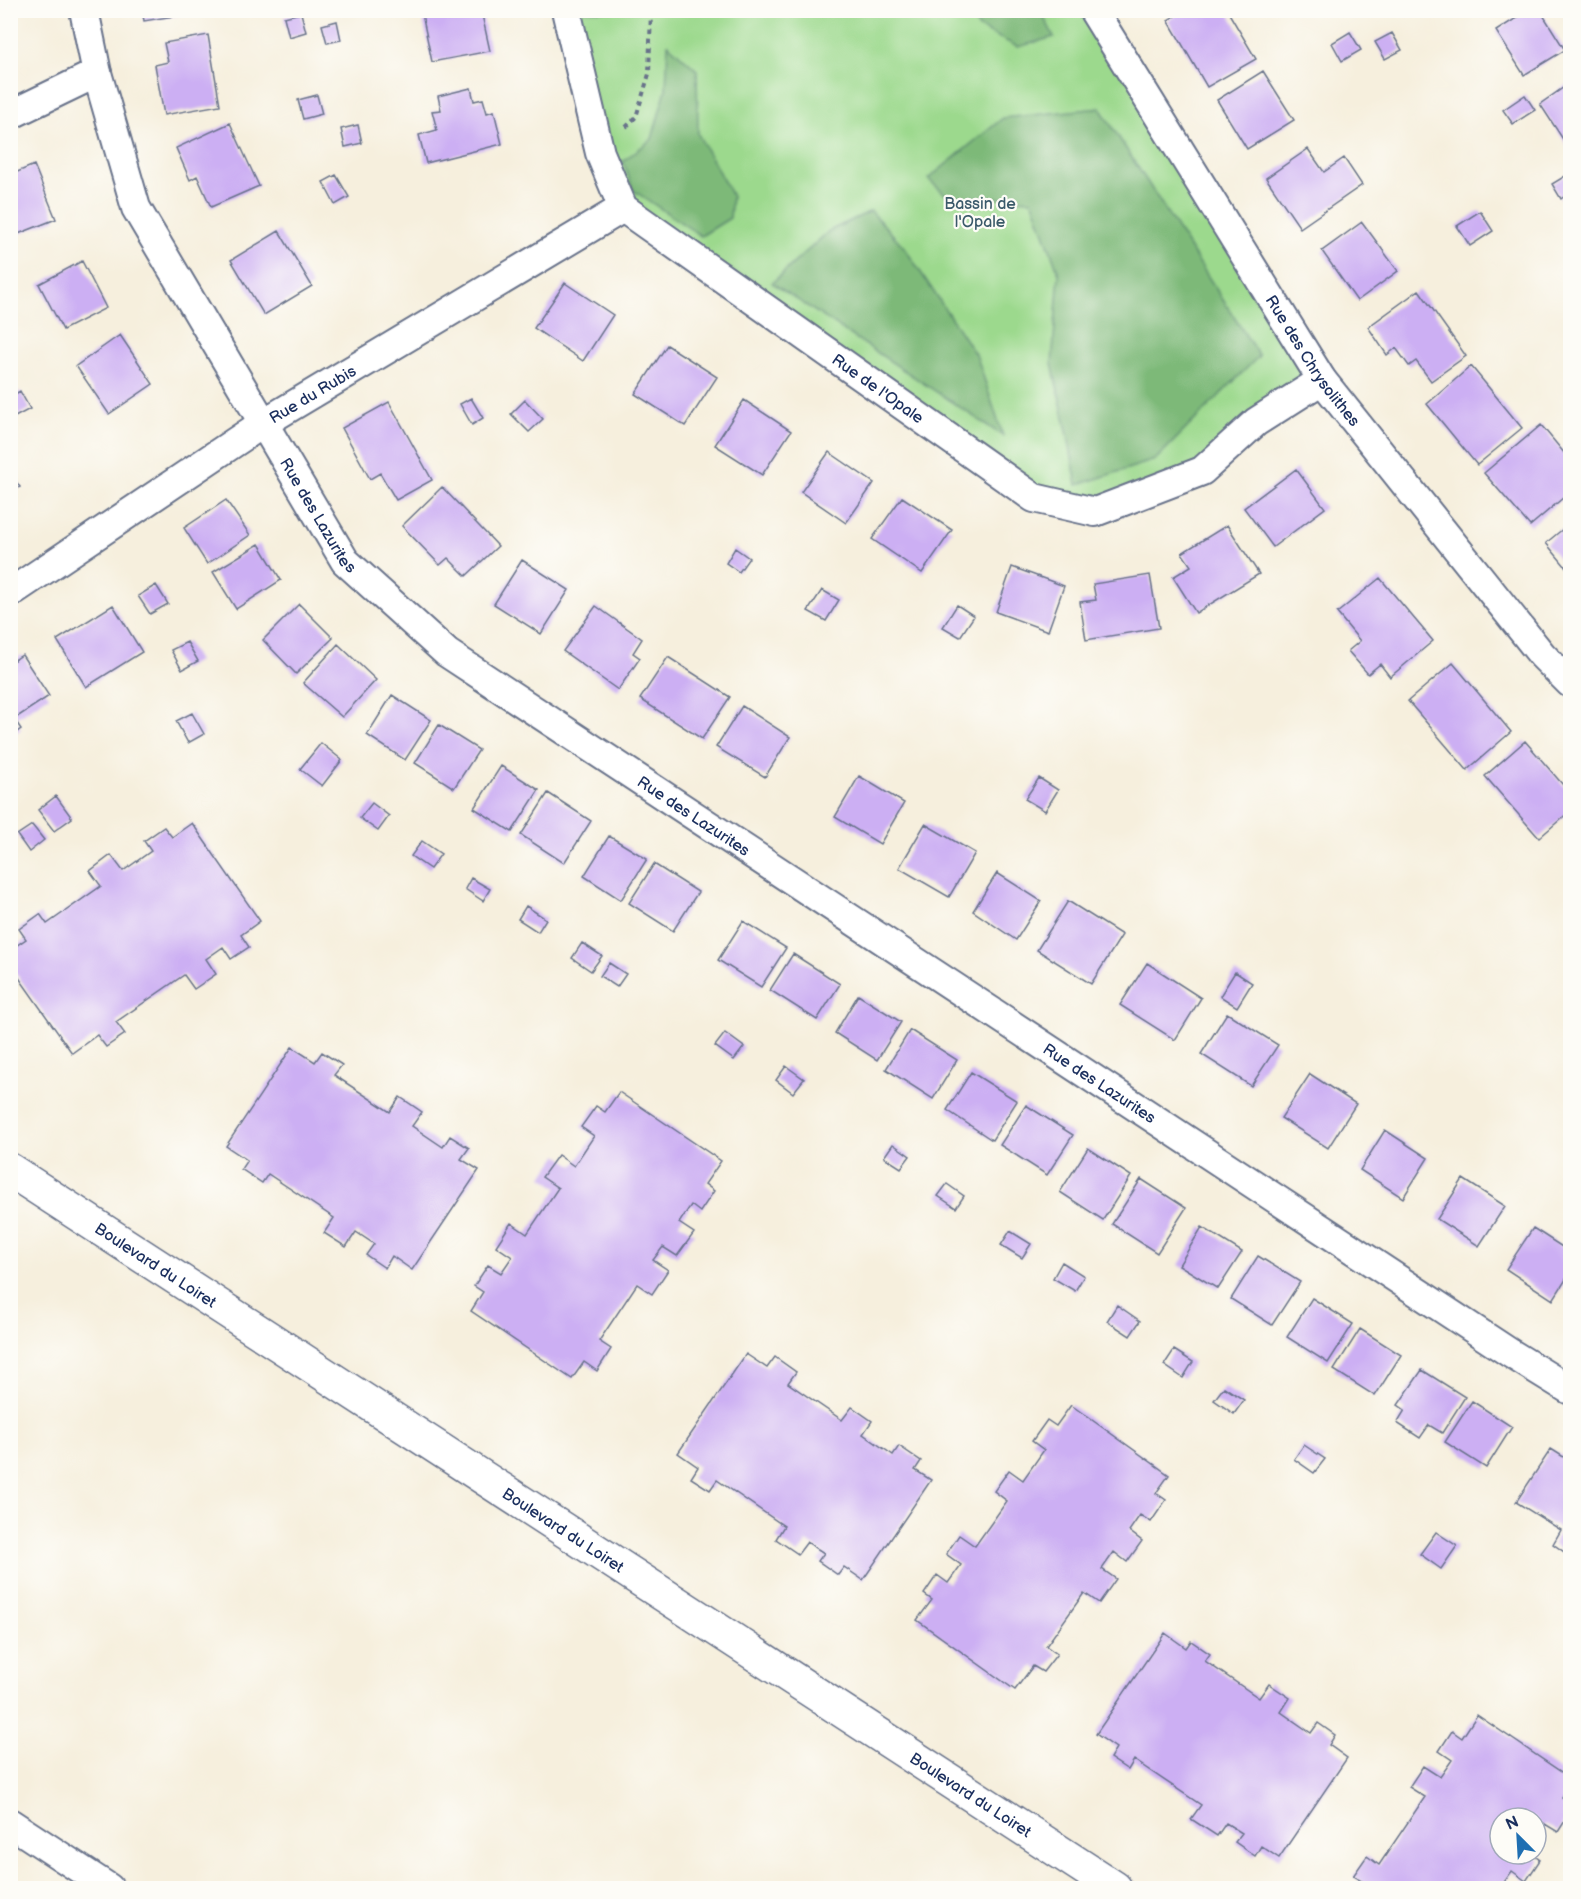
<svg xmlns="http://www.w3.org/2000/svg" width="1581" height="1899" font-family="'Balsamiq Sans',sans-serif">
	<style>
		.green { fill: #9cd98d; stroke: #5c8476; stroke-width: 1.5 }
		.forest { fill: #7db978; stroke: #4c746b; stroke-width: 1.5 }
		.building { fill: #ccaff3 }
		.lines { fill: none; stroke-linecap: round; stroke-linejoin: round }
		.street-casing { stroke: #68728a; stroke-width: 32 }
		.secondary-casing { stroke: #68728a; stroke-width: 36 }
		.path { stroke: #68728a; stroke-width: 4; stroke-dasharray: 4.5 4.5; stroke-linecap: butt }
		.street { stroke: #fff; stroke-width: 28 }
		.secondary { stroke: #fff; stroke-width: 33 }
		.labels { text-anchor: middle; stroke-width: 4.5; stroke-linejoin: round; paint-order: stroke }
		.park-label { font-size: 16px; fill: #3b5a6a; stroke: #fdfcf7 }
		.street-label { font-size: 16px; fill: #1b2f5e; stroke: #fdfcf7 }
	</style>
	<rect width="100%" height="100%" fill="#fdfcf7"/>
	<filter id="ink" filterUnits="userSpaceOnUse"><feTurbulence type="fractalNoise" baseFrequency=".0167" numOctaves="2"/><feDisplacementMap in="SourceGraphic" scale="12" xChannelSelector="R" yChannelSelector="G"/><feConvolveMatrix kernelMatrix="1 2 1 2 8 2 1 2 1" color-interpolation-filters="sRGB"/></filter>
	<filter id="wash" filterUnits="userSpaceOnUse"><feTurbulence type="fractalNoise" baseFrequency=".008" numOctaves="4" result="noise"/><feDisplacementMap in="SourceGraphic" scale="24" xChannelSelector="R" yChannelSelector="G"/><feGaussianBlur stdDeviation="1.35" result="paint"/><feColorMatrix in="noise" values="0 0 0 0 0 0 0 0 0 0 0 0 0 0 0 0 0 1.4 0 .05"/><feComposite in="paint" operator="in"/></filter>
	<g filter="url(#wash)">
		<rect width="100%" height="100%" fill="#f6efdd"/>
		<path class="green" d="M566,11H1093L1322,380L1202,471L1095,512L1034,498L623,208Z"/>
		<path class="forest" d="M968,11H1041L1054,37L1018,47L979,28Z
			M668,44L697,70L698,134L732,196L730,218L701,236L633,190L623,161L652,139L666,89Z
			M1100,108L1259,356L1155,460L1077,485L1067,431L1052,364L1059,274L1032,200L947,196L928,179L1003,118Z
			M871,211L904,247L977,357L1003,436L772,283L829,231Z"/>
		<g id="blocks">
			<path class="building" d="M142,10H198V12L144,21Z
				M438,10H481L490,51L432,62L422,14Z
				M1185,10H1227L1256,59L1207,87L1168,20Z
				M1529,10H1540L1565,50L1524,75L1496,31Z
				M301,13L306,32L289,37L284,17Z
				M337,21L341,40L327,43L322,25Z
				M1350,32L1361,50L1342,61L1332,43Z
				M1392,33L1402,50L1385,59L1375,42Z
				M208,35L220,105L164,115L155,65L168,62L164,43Z
				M1263,71L1294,120L1247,149L1217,100Z
				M1570,83V150L1540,104Z
				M471,88L474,101L483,99L487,113L494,111L502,144L426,163L419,135L437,130L432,111L441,110L438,96Z
				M317,95L322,114L303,119L298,100Z
				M1525,95L1535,110L1513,124L1503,110Z
				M230,123L259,186L211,207L197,176L190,180L176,148Z
				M358,125L362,143L345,147L341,129Z
				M1308,149L1324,172L1344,158L1362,185L1300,228L1266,178Z
				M34,165L56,219L13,236L10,231V175Z
				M1570,173V192L1561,199L1552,184Z
				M336,175L349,197L335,205L323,182Z
				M1480,211L1493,231L1470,246L1457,226Z
				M1362,222L1398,271L1357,301L1322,251Z
				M279,231L312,286L264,315L231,260Z
				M82,261L106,308L63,330L39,284Z
				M565,283L613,315L583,361L534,328Z
				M1419,290L1466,356L1431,381L1416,361L1409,366L1396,348L1387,355L1368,327Z
				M120,335L153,384L109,414L76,366Z
				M667,345L717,377L685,426L635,394Z
				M1471,366L1522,428L1477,465L1427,404Z
				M20,391L30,409L13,418L10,414V397Z
				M471,398L483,418L472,425L460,404Z
				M525,400L543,419L529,432L511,414Z
				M744,400L791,431L762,475L715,445Z
				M389,402L432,480L396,500L380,473L370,479L342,428Z
				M1541,425L1570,460V492L1530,526L1484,473Z
				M829,452L874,483L846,523L801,492Z
				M1296,469L1325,508L1273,547L1244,508Z
				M10,473L20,487L10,493Z
				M442,487L498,546L466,576L448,558L440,565L402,526Z
				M902,497L952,530L922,573L872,539Z
				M226,500L250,535L207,564L184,528Z
				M1570,523V572L1546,543Z
				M1227,525L1259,574L1196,613L1173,577L1191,566L1182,553Z
				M259,544L281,580L236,609L213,572Z
				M735,548L749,558L739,572L726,563Z
				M522,560L569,590L541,634L494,604Z
				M1012,567L1064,586L1048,631L996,612Z
				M1150,575L1159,628L1086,640L1080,602L1096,600L1093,584Z
				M1380,578L1433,641L1390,677L1380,664L1368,674L1348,651L1360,641L1337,613Z
				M156,585L168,604L150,614L138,596Z
				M822,590L839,600L826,621L808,611Z
				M299,604L333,638L296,674L263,640Z
				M113,605L142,652L86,687L57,640Z
				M957,605L974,616L960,637L943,627Z
				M596,606L642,639L633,653L640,658L618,690L563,651Z
				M187,642L198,661L182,670L171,650Z
				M338,644L376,680L342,717L303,683Z
				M22,655L49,696L14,719L21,729L10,737V663Z
				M668,657L730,697L702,739L640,699Z
				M1453,663L1511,732L1467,770L1408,701Z
				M392,695L431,720L405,760L367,735Z
				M742,706L790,737L765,777L716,747Z
				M192,713L204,734L188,743L176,721Z
				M439,725L479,750L454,788L415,763Z
				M1525,741L1570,793V811L1539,838L1485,776Z
				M321,743L342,760L322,786L300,769Z
				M501,766L539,790L512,832L474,808Z
				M859,776L904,803L880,844L835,817Z
				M1039,778L1058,790L1045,811L1025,799Z
				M548,793L591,821L564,863L521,835Z
				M56,796L72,818L54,831L38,810Z
				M372,803L389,816L378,831L360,818Z
				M192,823L260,921L241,935L249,947L231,959L223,947L206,959L216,974L194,989L184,975L116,1022L125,1034L106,1047L97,1035L72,1053L10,965V950L26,939L19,929L40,914L47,924L101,886L90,871L111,855L123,871L151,851L144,841L164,827L172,837Z
				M925,824L975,853L949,897L899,868Z
				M32,825L44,840L29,852L17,835Z
				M609,836L647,859L621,900L584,876Z
				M422,841L441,854L430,869L411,856Z
				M654,864L698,892L673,931L629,903Z
				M997,873L1041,901L1016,940L973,911Z
				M471,878L490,889L483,901L465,889Z
				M1068,901L1122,935L1091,984L1037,950Z
				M526,906L546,919L538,932L518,919Z
				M743,921L786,948L761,987L718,960Z
				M582,943L602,956L591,971L572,958Z
				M793,954L840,984L817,1020L770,990Z
				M609,963L626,974L617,987L600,976Z
				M1147,963L1201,998L1175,1040L1120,1005Z
				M1235,972L1252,983L1237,1007L1220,996Z
				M858,995L901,1022L877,1060L835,1033Z
				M1227,1013L1278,1045L1251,1086L1201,1054Z
				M910,1030L957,1060L933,1099L886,1069Z
				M725,1033L744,1047L734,1060L715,1046Z
				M292,1047L315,1062L322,1052L342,1065L334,1075L390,1112L400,1097L422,1112L412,1126L443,1147L450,1136L469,1148L461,1159L479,1170L412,1270L392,1256L385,1268L366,1255L374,1244L356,1232L346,1247L324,1233L334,1218L268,1174L262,1183L241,1169L247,1160L226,1146Z
				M786,1066L804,1079L793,1093L776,1080Z
				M971,1072L1017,1101L992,1140L947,1110Z
				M1310,1074L1356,1104L1328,1148L1281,1118Z
				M619,1092L721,1161L705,1184L714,1191L700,1212L691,1205L679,1223L694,1233L677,1256L663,1247L653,1260L668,1270L652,1294L637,1284L599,1341L611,1349L597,1371L584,1362L572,1379L471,1311L483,1292L474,1286L488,1265L501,1273L512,1257L496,1246L511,1223L527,1234L558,1188L542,1177L558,1155L574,1166L594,1136L581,1127L596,1106L605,1112Z
				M1026,1105L1073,1135L1047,1175L1000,1145Z
				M1385,1130L1428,1158L1403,1198L1360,1170Z
				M893,1144L910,1156L901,1168L884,1157Z
				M1088,1148L1131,1176L1103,1220L1060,1192Z
				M1141,1179L1186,1208L1157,1253L1112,1224Z
				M1463,1179L1505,1206L1479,1246L1437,1219Z
				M947,1184L964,1196L956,1208L938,1196Z
				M1202,1227L1242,1252L1218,1289L1179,1265Z
				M1533,1228L1570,1252V1273L1553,1300L1506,1269Z
				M1010,1231L1031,1244L1022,1258L1001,1245Z
				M1258,1256L1300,1282L1272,1325L1231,1299Z
				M1062,1262L1084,1276L1075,1291L1053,1278Z
				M1312,1298L1353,1324L1328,1363L1287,1337Z
				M1117,1305L1140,1321L1130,1336L1107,1321Z
				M1360,1329L1401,1355L1375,1396L1334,1370Z
				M1174,1350L1193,1362L1183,1378L1164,1365Z
				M746,1354L767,1368L775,1357L796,1372L788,1383L842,1420L852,1407L872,1421L863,1434L893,1455L899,1446L921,1461L915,1470L931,1480L863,1580L844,1567L838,1575L818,1561L824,1553L807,1542L798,1554L776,1539L784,1526L717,1480L710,1490L691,1478L698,1467L678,1453Z
				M1422,1370L1465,1397L1442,1433L1429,1425L1420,1438L1397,1423L1405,1410L1398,1405Z
				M1224,1387L1244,1400L1234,1414L1214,1400Z
				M1472,1401L1512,1427L1486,1468L1445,1442Z
				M1071,1405L1169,1475L1156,1493L1166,1500L1151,1522L1140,1515L1129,1531L1142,1541L1127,1562L1114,1552L1102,1569L1116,1579L1099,1603L1084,1593L1046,1646L1057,1654L1043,1672L1033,1666L1015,1690L917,1620L932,1600L924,1594L937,1575L948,1583L961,1565L946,1554L959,1535L975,1546L1007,1501L994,1491L1009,1470L1023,1480L1044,1450L1032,1441L1047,1420L1056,1426Z
				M1304,1445L1325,1459L1314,1473L1294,1459Z
				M1551,1449L1570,1461V1556L1553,1544L1561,1530L1516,1502Z
				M1436,1532L1457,1546L1441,1569L1420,1554Z
				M1165,1633L1186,1648L1191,1641L1210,1654L1205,1661L1259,1698L1269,1684L1290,1698L1281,1712L1311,1733L1318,1723L1335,1735L1329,1745L1347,1758L1279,1858L1261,1846L1255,1856L1235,1842L1242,1833L1226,1823L1217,1836L1191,1819L1201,1805L1134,1760L1128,1770L1110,1758L1116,1748L1096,1734Z
				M1477,1715L1570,1778V1786L1562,1798L1570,1804V1813L1558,1832L1545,1824L1536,1837V1818H1500V1854H1532L1540,1860L1526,1881L1512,1871L1500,1888H1359L1363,1882L1353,1876L1367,1856L1379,1865L1425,1797L1409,1787L1423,1766L1440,1777L1452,1760L1439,1751L1452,1731L1462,1738Z"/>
		</g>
	</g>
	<g filter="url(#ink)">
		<use href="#blocks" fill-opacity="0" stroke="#68728a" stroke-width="1.5"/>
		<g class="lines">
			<g class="street-casing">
				<g id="street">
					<path id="s1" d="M84,10L97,73L136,208L345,561L447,653L1510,1353L1570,1390"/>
					<path id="s2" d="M566,10L600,153L623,208L1034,498L1095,512L1202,471L1256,422L1322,380"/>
					<path id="s3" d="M1093,10L1322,380L1542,655L1570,683"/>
					<path d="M10,115L97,73"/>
					<path id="s4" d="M10,593L262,424L623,208"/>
					<path d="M10,1823L109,1888"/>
				</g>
			</g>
			<g class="secondary-casing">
				<g id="secondary">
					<path id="s5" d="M10,1170L1115,1888"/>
				</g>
			</g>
			<path class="path" d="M626,127L636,117L649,74L651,10"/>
			<use href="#street" class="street"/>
			<use href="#secondary" class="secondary"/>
		</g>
	</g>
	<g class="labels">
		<g class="park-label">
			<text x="980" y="209">Bassin de<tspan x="980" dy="18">l'Opale</tspan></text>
		</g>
		<g class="street-label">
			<text dy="6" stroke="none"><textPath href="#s3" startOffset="414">Rue des Chrysolithes</textPath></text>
			<text dy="6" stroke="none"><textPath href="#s2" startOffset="519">Rue de l'Opale</textPath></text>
			<text dy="6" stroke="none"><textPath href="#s4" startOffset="362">Rue du Rubis</textPath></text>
			<text dy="6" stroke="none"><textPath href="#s1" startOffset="562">Rue des Lazurites</textPath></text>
			<text dy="6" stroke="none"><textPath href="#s1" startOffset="1048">Rue des Lazurites</textPath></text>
			<text dy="6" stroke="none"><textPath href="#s1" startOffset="1534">Rue des Lazurites</textPath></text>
			<text dy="6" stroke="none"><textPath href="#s5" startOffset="174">Boulevard du Loiret</textPath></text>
			<text dy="6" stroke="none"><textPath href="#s5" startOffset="660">Boulevard du Loiret</textPath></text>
			<text dy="6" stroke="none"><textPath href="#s5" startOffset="1146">Boulevard du Loiret</textPath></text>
		</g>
	</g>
	<rect width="1581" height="1899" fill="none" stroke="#fdfcf7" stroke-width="36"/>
	<g transform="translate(1518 1836) rotate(336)"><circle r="28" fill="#fdfcf7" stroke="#a3aaba" stroke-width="1.5"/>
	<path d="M0-4.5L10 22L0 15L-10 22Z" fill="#1f6fb2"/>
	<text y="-9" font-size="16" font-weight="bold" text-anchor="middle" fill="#1b2f5e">N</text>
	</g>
</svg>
